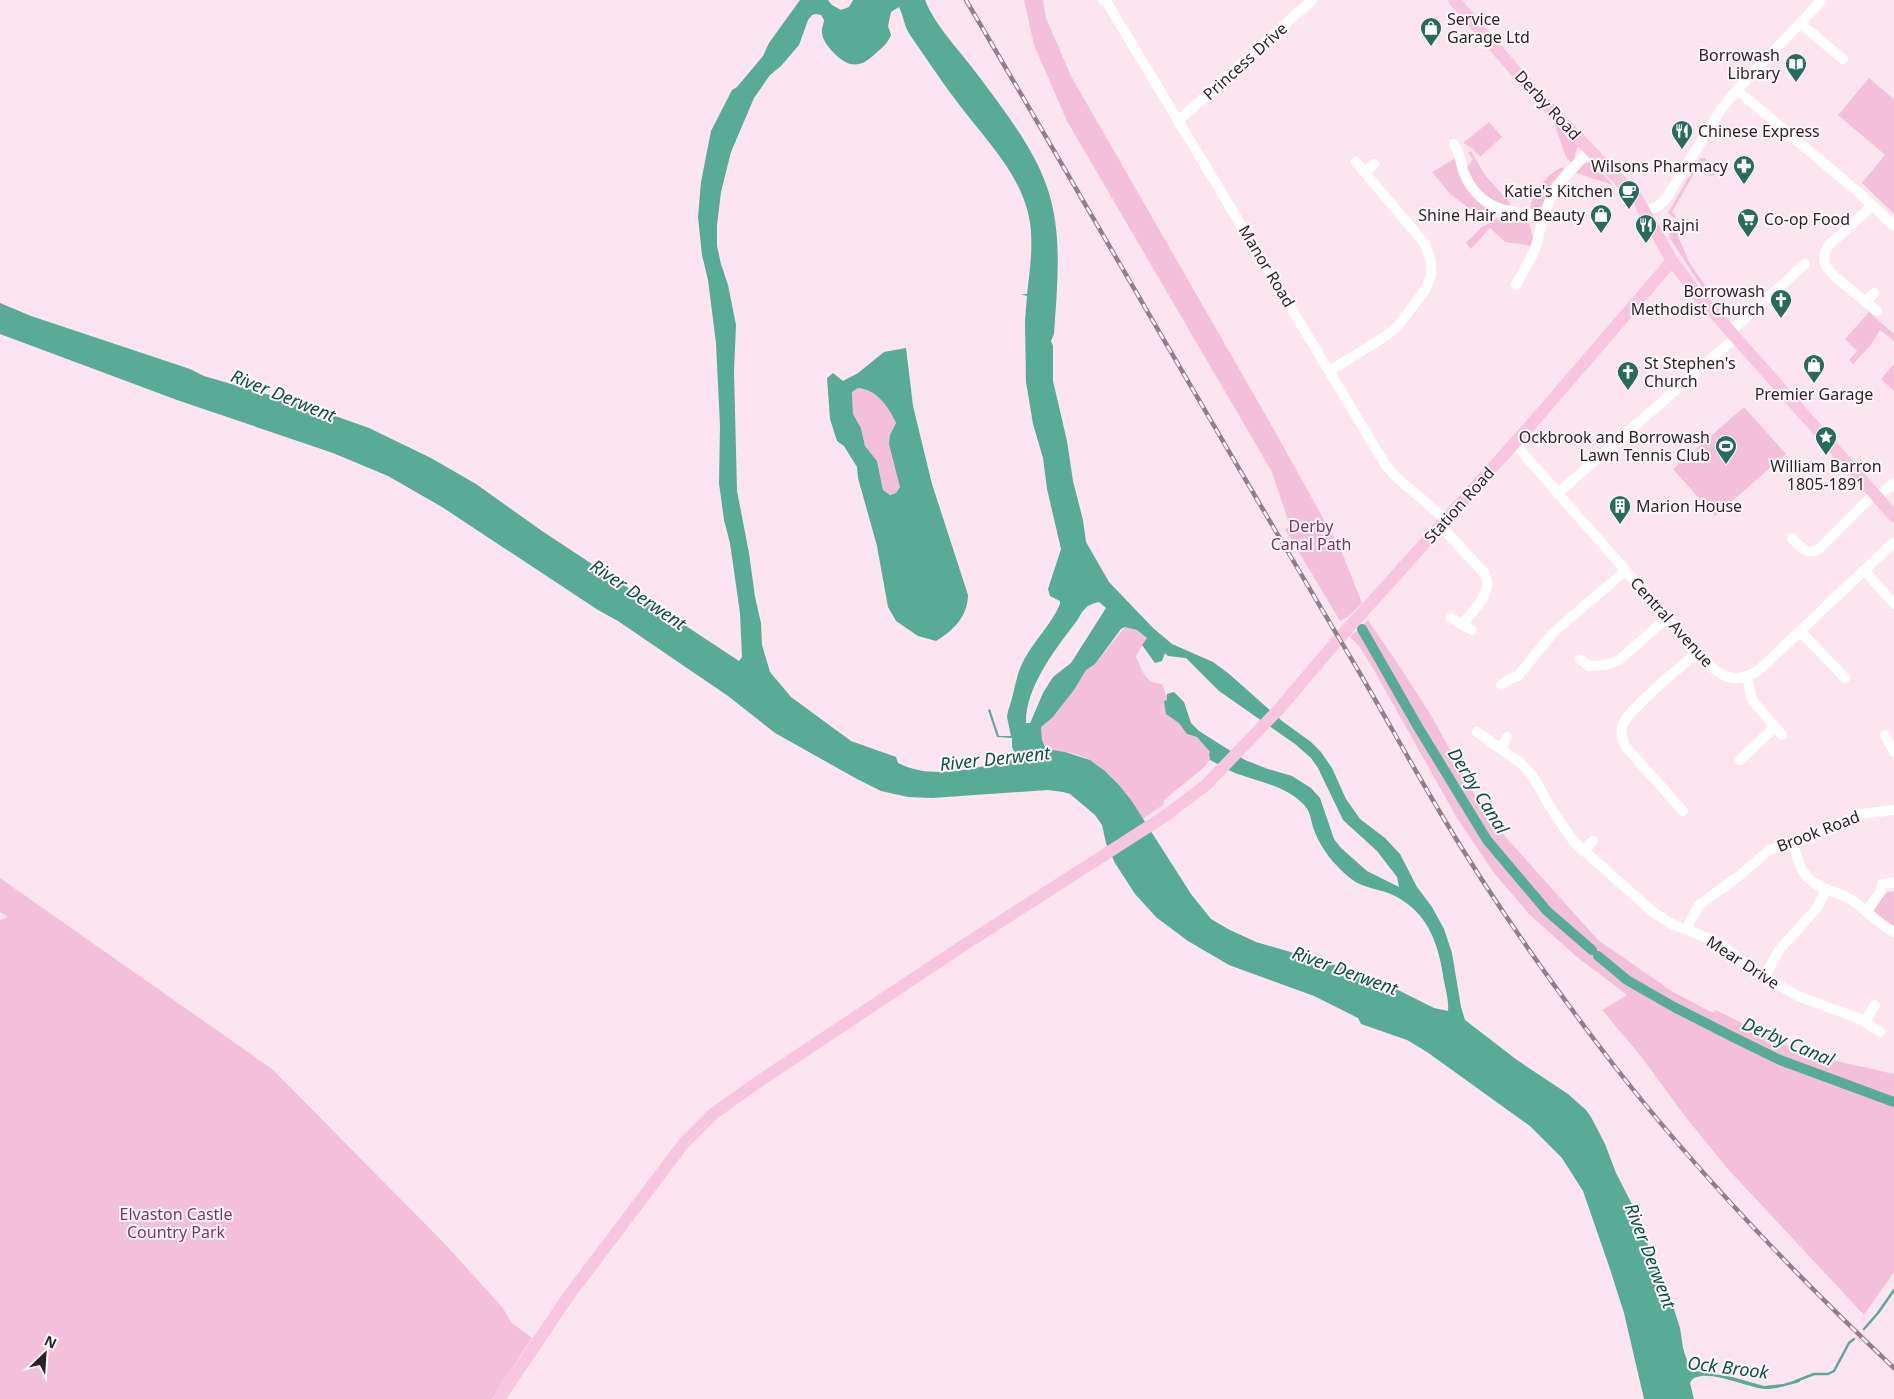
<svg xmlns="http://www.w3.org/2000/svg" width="1894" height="1399" font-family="'Noto Sans',sans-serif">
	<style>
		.green { fill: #f4c0d9 }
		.water { fill: #58ab95; fill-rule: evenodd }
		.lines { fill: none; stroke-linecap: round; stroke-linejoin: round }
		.stream { stroke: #58ab95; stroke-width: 2.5 }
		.canal { stroke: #58ab95; stroke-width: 10 }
		.minor { stroke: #fff; stroke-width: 10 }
		.major { stroke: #f7c5de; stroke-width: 12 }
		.rail-casing { stroke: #917f87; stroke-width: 4.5 }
		.rail { stroke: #fff7fa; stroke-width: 2.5; stroke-dasharray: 8; stroke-linecap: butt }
		.labels { text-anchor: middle; stroke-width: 4; stroke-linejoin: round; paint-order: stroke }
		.poi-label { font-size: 16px; fill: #2c1f25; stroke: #fff7fa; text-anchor: start }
		.street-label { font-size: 16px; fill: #2c1f25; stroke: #fff7fa }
		.park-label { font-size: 16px; fill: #80335e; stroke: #fff7fa }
		.water-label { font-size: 18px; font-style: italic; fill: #085143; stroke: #fff7fa }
	</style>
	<rect width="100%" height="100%" fill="#fce5ef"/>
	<path class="green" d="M1024,0H1043L1046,18L1071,76L1269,421L1341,550L1362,603L1350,615L1340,621L1285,529L1290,526L1272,472L1067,121L1034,45Z
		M1869,78L1894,99V214L1862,183L1885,155L1838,115Z
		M1489,122L1502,137L1480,157L1472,148L1463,143Z
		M1555,122L1578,146L1573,161L1570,162L1566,157L1554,123Z
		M1471,151L1485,175L1511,204L1506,207C1485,196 1476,190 1467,167L1473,159L1468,153Z
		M1457,157L1458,166L1498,213L1485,220L1450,194L1432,172Z
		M1701,158H1705L1715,175L1709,176L1696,170L1672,212L1676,216L1674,218L1668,213L1688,178H1690C1691,173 1695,162 1701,158Z
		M1591,162L1613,185L1576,173L1584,163Z
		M1563,167L1564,169L1552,183L1541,208L1530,212C1529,197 1549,171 1563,167Z
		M1505,214L1528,219L1533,238L1532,246L1505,242L1490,228L1471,249L1466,243L1482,227Z
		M1682,226L1684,231L1678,236L1689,262L1709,291L1706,293L1669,237L1671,230Z
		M1869,312L1894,334V341L1880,330L1870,346L1853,364L1849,360L1857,351L1845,339Z
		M1894,364V391L1881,379Z
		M858,388C876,389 889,407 896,423L890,435L900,487L896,493L889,495L883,490L877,461L865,446L861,428L853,414L852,392Z
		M1744,407L1786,454L1715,516L1673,469Z
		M1368,620L1402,670L1432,717L1483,810L1501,832L1598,940L1673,992L1713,1013L1716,1010L1801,1053L1894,1074V1272L1864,1315L1727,1168L1684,1115L1640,1055L1602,1010L1627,995L1577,957L1529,914L1494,873L1457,818L1375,672L1359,646L1350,637Z
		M1125,627L1137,630L1147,638L1136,656C1141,669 1145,683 1162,684L1168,700L1187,734L1197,737L1210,752L1209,754L1210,760L1202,769L1164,800V804L1143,819C1130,798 1112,773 1090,760C1078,753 1062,751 1048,750L1042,740L1041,727L1052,718L1074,690L1086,670L1095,664Z
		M0,878L272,1069L445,1244L502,1307L512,1323L532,1338L492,1399H0V920L8,917L0,912Z
		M1894,891V927L1875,914L1874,911L1885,893Z"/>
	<path class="water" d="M800,0H828L832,5L841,10L849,7L853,0H925C935,26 961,52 977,74C1003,109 1035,149 1048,190C1063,236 1057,287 1054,334L1051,341L1053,346V381L1067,441L1073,481L1083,520L1086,542L1109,582L1153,628L1172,644L1213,662L1228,673L1282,721L1311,742L1321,752L1332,768L1346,799L1360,819L1385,838L1400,854L1417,887L1432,907L1444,929L1452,953L1461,1007L1465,1020L1517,1060L1568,1094L1586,1110L1591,1117L1605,1144L1616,1173L1638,1216L1651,1254L1674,1309L1680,1328L1683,1348L1690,1370L1732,1377L1764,1386L1783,1384L1799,1379L1800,1382C1788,1385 1777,1389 1765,1389C1749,1389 1699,1364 1690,1383L1694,1399H1644L1624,1313L1610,1269L1583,1191L1562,1158L1530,1126L1427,1052L1407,1040L1361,1024L1358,1018L1314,996L1229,965L1188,941L1157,918L1135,894L1115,863L1106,843L1102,825L1095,815L1070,794L1063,792L1048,790L932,798L908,797L881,791L857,779L775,733L728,696L618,621L598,610L442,507L388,476L333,453L177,400L0,334V303L31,316L190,369L204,376L310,407L369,428L431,458L476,484L542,531L739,661L742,657L740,613L730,543L724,520L719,483L720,426L716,343L708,280L702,255L698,217L701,182L711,131L732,90L737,87L763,56L769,43ZM899,7C904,17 904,26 910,35C927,59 943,84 961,107C987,141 1020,174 1029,217C1034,242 1030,269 1027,294H1021L1027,296L1025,321L1026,382L1033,424L1043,458L1047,489L1061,549L1048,589L1050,596L1060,601V604C1051,626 1031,643 1021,666C1015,680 1014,696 1008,711L1007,717L1011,736H999L990,709L988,710L997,737L1012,738V747L1017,758C1009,762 999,763 990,765C959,771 928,778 898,763L896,757L851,741L791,697L770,672L762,645L761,623L755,597L749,553L737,491L734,371L736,325L728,285L721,264L717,246V225L721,192L731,152L754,98L770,75L781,66L799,45L808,20L812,15L816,14L821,15L824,20C824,24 821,28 822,32C822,39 828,47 833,52C848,68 860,69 876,53C882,48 888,43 891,35L888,26L891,12ZM1099,602L1106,608L1071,663L1053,677L1043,693L1031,721L1030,723H1026C1025,688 1056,648 1076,622C1079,618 1081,612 1085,609C1088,605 1094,603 1099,602ZM1125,627L1137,630L1147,638L1142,645L1155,663L1162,661L1165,653L1168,656L1186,658L1219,691L1295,744L1311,758L1318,768L1343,820L1377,851L1397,877L1399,887L1367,871L1341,848L1334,839L1320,798L1311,788L1292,776L1268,769L1245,760L1199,731L1191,723L1184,702L1174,692L1167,694V700L1164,701L1166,714L1179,723L1187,734L1197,737L1210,752L1209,754L1210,760C1220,765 1230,772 1241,775C1263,783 1289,787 1305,806C1311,813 1311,822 1314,830C1321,849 1335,866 1350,878C1365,890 1380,888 1395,896C1430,914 1439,947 1444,981C1446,991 1449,1002 1448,1011L1434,1008L1392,987L1345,968L1256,942L1228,929L1211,919L1191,894L1131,800L1119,785L1105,771L1090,760L1065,752L1046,749L1042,740L1041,727L1052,718L1074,690L1086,670L1095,664L1121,629Z
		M906,348L913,406L932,484L968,595C968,616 953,631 936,641L918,636L896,621L888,607L877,546L858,478L857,467L844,446L837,441L830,419L827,378L833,373L843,381L858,373L884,352ZM858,388C876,389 889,407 896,423L890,435L889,444L900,487L896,493L890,495L883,490L877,461L865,446L861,428L853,414L852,392Z"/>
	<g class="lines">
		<path class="stream" d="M1864,1329L1878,1313L1894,1290
			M1796,1381L1814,1374H1828L1834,1371L1849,1343L1854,1339"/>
		<path class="canal" d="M1362,629L1418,727L1487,840L1547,911L1592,950
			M1598,956L1627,980L1674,1007L1735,1038L1780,1060L1894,1102"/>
		<path class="minor" d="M1103,0L1106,1L1385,464L1395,476L1446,520
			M1800,23L1843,59
			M1737,90L1858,192L1894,226
			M1178,121L1312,0
			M1454,144C1460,153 1460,162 1464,173C1478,209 1510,214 1544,215
			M1365,172L1374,164
			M1872,206L1829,245C1825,251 1823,257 1825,264C1828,274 1867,302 1877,311
			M1645,211L1657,207L1665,200L1722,108L1737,90L1822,0
			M1516,285L1535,250L1544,215L1552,195L1564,178L1590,150
			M1866,302L1874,293
			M1730,332L1805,264
			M1330,371L1384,337L1397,327L1425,290L1431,276V262L1425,244L1356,162
			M1514,443L1697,652C1716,672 1731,689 1759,670L1894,542
			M1557,494L1735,338
			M1878,497L1894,483
			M1441,526L1485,574C1494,593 1473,611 1462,624
			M1792,538C1800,547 1807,556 1819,549L1875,493
			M1864,570L1894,604
			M1451,618L1472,630
			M1800,631L1845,678
			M1580,659L1588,666L1605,665L1619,660L1667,618
			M1747,677L1752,700L1782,735
			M1501,685L1510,679L1518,676L1554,632L1625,571
			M1477,732L1522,764L1532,775L1552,810L1574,842L1653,912L1672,924L1718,942L1758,973L1798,996L1860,1019L1880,1032
			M1885,735L1894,752
			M1501,748L1507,737
			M1740,760L1775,727
			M1683,811L1626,747C1622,740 1620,731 1623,724C1630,708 1682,666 1697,652
			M1793,842C1798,865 1803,881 1828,890C1837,893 1845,896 1853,901C1868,911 1878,924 1894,932
			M1583,851L1593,841
			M1866,912L1881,891L1882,884L1894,883
			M1686,929L1699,905L1739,876L1769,850L1811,837L1861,814L1894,810
			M1764,977L1780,949L1817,908L1827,889
			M1865,1021L1875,1005"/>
		<path class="major" d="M1454,0L1538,97L1637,198L1672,261L1698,295L1894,516
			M499,1399L567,1298L684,1143L713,1114L764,1078L964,945L1165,816L1206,785L1280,708L1336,642L1529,427L1672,261"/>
		<g class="rail-casing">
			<path id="rail" d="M966,0C1097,223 1225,448 1358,670C1386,718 1413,767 1441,814C1488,893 1541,969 1596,1042C1685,1160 1787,1267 1894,1368"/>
		</g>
		<use href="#rail" class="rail"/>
	</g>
	<defs>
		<g id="shop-pin" transform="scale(1.125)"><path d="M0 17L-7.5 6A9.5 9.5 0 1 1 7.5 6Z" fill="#296b5b" stroke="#fff7fa"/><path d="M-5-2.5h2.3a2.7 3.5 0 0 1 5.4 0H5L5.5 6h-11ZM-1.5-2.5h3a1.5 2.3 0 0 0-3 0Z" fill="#fff"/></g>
		<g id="library-pin" transform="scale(1.125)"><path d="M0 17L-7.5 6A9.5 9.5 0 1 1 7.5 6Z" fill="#296b5b" stroke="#fff7fa"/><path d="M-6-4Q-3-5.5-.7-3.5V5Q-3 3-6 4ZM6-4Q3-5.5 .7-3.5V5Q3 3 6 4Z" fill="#fff"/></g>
		<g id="restaurant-pin" transform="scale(1.125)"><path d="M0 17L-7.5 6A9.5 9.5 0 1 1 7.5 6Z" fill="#296b5b" stroke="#fff7fa"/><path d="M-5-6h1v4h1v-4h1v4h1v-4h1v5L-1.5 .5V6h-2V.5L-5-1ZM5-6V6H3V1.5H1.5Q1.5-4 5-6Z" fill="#fff"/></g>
		<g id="pharmacy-pin" transform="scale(1.125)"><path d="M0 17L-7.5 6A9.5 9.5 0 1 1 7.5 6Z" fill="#296b5b" stroke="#fff7fa"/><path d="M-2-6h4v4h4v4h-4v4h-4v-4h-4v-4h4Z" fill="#fff"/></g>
		<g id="cafe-pin" transform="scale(1.125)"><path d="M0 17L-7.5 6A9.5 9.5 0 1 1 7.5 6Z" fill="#296b5b" stroke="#fff7fa"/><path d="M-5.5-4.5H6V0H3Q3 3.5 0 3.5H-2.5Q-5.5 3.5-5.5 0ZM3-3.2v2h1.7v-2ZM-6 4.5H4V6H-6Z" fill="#fff"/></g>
		<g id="supermarket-pin" transform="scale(1.125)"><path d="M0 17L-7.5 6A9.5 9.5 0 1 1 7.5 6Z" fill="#296b5b" stroke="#fff7fa"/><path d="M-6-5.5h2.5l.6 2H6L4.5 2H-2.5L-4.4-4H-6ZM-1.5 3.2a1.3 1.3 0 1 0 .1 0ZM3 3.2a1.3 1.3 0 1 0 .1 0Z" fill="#fff"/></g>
		<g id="church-pin" transform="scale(1.125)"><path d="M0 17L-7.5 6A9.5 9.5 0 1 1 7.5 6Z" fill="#296b5b" stroke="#fff7fa"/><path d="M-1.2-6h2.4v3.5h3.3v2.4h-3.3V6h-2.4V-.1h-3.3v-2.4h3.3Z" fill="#fff"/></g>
		<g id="sight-pin" transform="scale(1.125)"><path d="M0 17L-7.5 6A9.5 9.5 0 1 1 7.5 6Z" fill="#296b5b" stroke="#fff7fa"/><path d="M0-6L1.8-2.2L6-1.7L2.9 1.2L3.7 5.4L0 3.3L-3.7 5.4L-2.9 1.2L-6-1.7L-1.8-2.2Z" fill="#fff"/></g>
		<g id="stadium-pin" transform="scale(1.125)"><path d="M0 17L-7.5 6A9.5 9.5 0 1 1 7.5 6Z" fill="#296b5b" stroke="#fff7fa"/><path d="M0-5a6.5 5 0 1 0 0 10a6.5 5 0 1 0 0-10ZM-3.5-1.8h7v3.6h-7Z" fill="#fff"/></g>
		<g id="building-pin" transform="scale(1.125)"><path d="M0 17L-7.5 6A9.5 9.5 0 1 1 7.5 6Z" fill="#296b5b" stroke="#fff7fa"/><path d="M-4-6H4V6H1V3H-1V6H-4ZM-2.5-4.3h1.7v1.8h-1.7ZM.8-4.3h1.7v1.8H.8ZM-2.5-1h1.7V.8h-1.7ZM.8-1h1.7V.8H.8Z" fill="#fff"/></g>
	</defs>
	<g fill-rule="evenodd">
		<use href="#shop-pin" x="1431" y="28"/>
		<use href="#library-pin" x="1796" y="64"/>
		<use href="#restaurant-pin" x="1682" y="131"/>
		<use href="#pharmacy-pin" x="1744" y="166"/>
		<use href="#cafe-pin" x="1629" y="191"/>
		<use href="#shop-pin" x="1601" y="215"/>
		<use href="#supermarket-pin" x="1748" y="219"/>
		<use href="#restaurant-pin" x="1646" y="225"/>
		<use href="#church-pin" x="1781" y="300"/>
		<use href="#shop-pin" x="1814" y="365"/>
		<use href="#church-pin" x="1628" y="372"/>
		<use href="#sight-pin" x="1826" y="437"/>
		<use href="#stadium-pin" x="1726" y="446"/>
		<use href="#building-pin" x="1620" y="506"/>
	</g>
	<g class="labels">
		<g class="poi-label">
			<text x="1447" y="25">Service<tspan x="1447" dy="18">Garage Ltd</tspan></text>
			<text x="1780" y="61" text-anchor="end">Borrowash<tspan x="1780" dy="18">Library</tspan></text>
			<text x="1698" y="137">Chinese Express</text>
			<text x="1728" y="172" text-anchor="end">Wilsons Pharmacy</text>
			<text x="1613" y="197" text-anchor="end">Katie's Kitchen</text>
			<text x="1585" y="221" text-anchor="end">Shine Hair and Beauty</text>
			<text x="1764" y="225">Co-op Food</text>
			<text x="1662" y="231">Rajni</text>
			<text x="1765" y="297" text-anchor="end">Borrowash<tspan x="1765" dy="18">Methodist Church</tspan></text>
			<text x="1644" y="369">St Stephen's<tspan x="1644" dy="18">Church</tspan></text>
			<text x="1814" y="400" text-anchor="middle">Premier Garage</text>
			<text x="1710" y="443" text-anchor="end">Ockbrook and Borrowash<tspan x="1710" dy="18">Lawn Tennis Club</tspan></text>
			<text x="1826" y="472" text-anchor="middle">William Barron<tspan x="1826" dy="18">1805-1891</tspan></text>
			<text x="1636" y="512">Marion House</text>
		</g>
		<g class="street-label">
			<text transform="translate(1245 61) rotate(-42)" y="6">Princess Drive</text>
			<text transform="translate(1548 105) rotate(47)" y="6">Derby Road</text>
			<text transform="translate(1267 266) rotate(59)" y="6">Manor Road</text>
			<text transform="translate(1459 505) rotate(-48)" y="6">Station Road</text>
			<text transform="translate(1672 622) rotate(48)" y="6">Central Avenue</text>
			<text transform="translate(1818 831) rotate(-21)" y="6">Brook Road</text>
			<text transform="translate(1743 962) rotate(33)" y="6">Mear Drive</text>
		</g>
		<g class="park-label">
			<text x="1311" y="532">Derby<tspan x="1311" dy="18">Canal Path</tspan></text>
			<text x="176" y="1220">Elvaston Castle<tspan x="176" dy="18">Country Park</tspan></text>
		</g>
		<g class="water-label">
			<text transform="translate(283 396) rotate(22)" y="6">River Derwent</text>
			<text transform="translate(638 595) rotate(34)" y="6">River Derwent</text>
			<text transform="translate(995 759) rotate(-6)" y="6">River Derwent</text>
			<text transform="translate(1478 791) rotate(58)" y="6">Derby Canal</text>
			<text transform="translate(1345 971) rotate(20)" y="6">River Derwent</text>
			<text transform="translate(1788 1042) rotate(23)" y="6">Derby Canal</text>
			<text transform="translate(1650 1256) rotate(69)" y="6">River Derwent</text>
			<text transform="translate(1728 1368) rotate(7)" y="6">Ock Brook</text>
		</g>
	</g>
	<g transform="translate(45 1354) rotate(25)" stroke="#fff7fa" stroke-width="4" paint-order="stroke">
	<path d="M0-4L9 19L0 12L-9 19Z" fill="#2c1f25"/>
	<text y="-8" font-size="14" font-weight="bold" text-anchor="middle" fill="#2c1f25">N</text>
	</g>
</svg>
